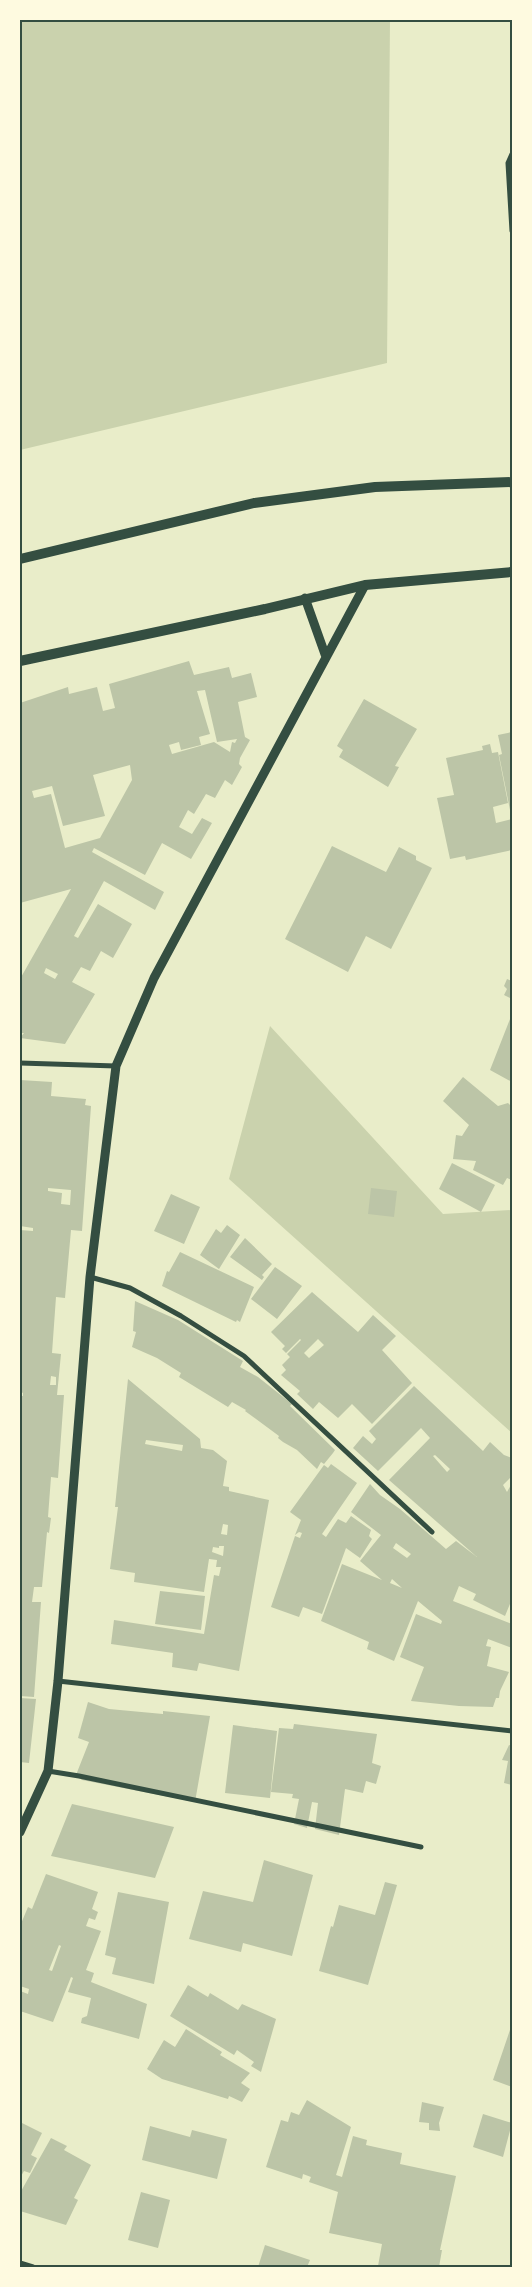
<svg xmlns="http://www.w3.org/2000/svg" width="532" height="2287" font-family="'Source Sans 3',sans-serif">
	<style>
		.green { fill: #cad2ad }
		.building { fill: #bcc5a7; fill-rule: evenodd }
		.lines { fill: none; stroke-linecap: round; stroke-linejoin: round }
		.minor { stroke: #344e41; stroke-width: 5 }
		.tertiary { stroke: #344e41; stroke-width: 9 }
		.secondary { stroke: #344e41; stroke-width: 10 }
		.neatline { fill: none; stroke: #344e41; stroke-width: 2 }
	</style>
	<rect width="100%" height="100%" fill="#e9edc9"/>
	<path class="green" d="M20,20H390L387,363L20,450Z
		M270,1026L443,1214L512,1210V1433L229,1179Z"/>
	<path class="building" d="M189,661L194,675L229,667L232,678L251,673L257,697L238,702L245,737L250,740L240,758L239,764L242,767L232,785L225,780L215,798L206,794L194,814L188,810L179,827L192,834L202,818L212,823L191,859L162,843L145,875L94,848L92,852L164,892L155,910L104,881L74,936L78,938L98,904L132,924L113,958L101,951L90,971L81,967L72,982L95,994L65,1044L20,1038L24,1033H20V979L71,889L20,903V703L68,687L69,694L97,687L103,711L115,708L109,684ZM205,690L217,742L237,739L235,743L232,742L230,752L214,742L172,754L169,745L179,742L181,750L201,745L199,737L210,734L197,691ZM130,765L132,780L100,838L65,848L51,794L34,798L32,791L52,786L63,826L105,816L93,775ZM46,968L58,974L55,979L44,973Z
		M364,699L417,729L395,766L399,767L388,787L339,757L343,750L337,746Z
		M512,732V814L511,815L499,755L502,754L498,735Z
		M490,744L492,753L498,752L508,803L493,807L496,823L512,819V850L466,860L465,856L450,859L437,798L454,795L446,758L483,750L482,746Z
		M332,846L386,872L399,847L416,856V860L432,868L391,949L366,936L348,972L285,939Z
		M507,979L512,981V999L504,995L507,989L504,986Z
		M512,1014V1082L490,1070Z
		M463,1077L498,1106L508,1103L512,1107V1180L507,1178L503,1185L473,1170L476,1161L453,1159L456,1135L462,1136L469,1125L443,1101Z
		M20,1080L52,1082L51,1096L86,1099L85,1105L91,1106L82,1231L71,1230L65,1298L56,1297L52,1353L61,1354L57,1395H64L58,1478L51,1477L48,1517L51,1518L49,1533L47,1532L42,1587H34L32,1602H41L34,1697L20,1696V1396H23V1393L21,1392L22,1387H20V1230L33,1231V1228L20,1226ZM48,1188L71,1190L70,1205L61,1204L62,1193L48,1191ZM51,1376L56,1377V1385H50Z
		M452,1163L495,1185L481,1212L439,1189Z
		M371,1188L397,1191L394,1217L368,1214Z
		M171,1194L200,1207L184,1244L154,1231Z
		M227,1225L240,1235L219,1269L200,1255L216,1229L221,1233Z
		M245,1238L272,1264L262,1275L264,1277L262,1280L230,1257Z
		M180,1252L254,1287L240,1322L237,1320L236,1322L162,1286L167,1271L169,1272Z
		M275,1267L302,1286L277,1319L251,1299Z
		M312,1292L358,1332L373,1315L396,1336L382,1350L412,1383L372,1424L352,1404L338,1418L319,1402L313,1409L297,1394L300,1391L281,1375L286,1370L282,1365L290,1357L287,1354L301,1340L300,1339L286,1353L282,1349L285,1346L271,1332ZM318,1339L324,1345L309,1358L304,1353Z
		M135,1301L178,1320L243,1361L240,1367L258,1377L292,1404L290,1406L335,1450L333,1453L324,1464L321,1462L317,1469L297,1450L283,1442L278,1438L279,1436L245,1411L246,1410L232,1402L228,1407L179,1377L181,1373L157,1358L132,1347L136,1332L133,1331Z
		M128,1379L200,1439L201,1448L213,1450L227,1461L223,1486L229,1487V1491L269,1500L239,1671L199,1663L197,1671L172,1667L173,1653L111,1644L114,1620L204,1634L214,1575L219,1576L221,1567H216L217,1560L209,1559L204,1592L134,1582L135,1573L110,1569L118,1507H115ZM146,1440L183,1445L182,1451L145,1444ZM223,1524L228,1525L227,1535L221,1534ZM219,1546H224L223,1556L212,1552L213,1547L219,1548Z
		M414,1386L483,1451L490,1442L504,1455L512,1458V1479L510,1478L503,1485L507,1492L512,1483V1599L505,1616L473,1600L476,1594L459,1586L453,1601L512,1624V1648L488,1639L486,1646L491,1647L487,1666L509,1672L500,1691L499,1698H496L493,1707L459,1706L411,1701L424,1667L400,1657L416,1614L441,1624L442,1621L418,1601L394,1661L367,1649L369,1642L321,1621L342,1564L382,1580L360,1561L381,1535L351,1512L370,1484L380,1495L400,1509L446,1549L456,1541L477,1557L389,1480L430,1438L421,1428L378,1471L353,1448L363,1436L372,1444L376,1439L369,1431ZM435,1455L450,1469L447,1472L433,1456ZM396,1543L411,1554L407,1558L393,1548ZM392,1579L402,1588L390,1583Z
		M331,1464L357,1483L322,1534L326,1537L338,1519L346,1523L351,1516L371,1530L369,1536L372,1539L360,1558L346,1548L322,1614L303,1607L299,1617L271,1607L295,1536L300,1538L302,1533L299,1532L295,1535L301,1520L290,1512L324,1465L328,1468Z
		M160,1591L205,1596L201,1630L155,1624Z
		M20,1698L36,1699L29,1763L20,1762Z
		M88,1702L109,1709L163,1714V1711L210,1716L195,1802L82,1780L76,1775L89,1742L78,1738Z
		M294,1724L377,1734L372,1763L381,1766L376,1784L366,1781L363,1793L345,1789L339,1835L315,1829L318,1803L312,1802L307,1828L294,1824L299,1799L292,1798L293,1794L271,1792L279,1728L293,1729Z
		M233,1725L277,1731L270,1798L225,1793Z
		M509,1745L512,1746V1785L504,1783L508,1761L502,1760Z
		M72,1804L174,1827L155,1878L51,1856Z
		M264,1860L313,1875L292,1956L243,1943L241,1952L189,1939L203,1891L253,1902Z
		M46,1874L98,1892L92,1909L98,1912L95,1920L89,1918L86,1926L101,1931L86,1970L94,1973L91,1982L147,2004L139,2039L81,2023L82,2018L87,2016L91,1998L68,1992L73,1978L71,1977L53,2022L20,2011V1991L28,1994L29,1989L20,1986V1926L28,1907L32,1909ZM59,1945L61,1946L52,1971L49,1970Z
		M385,1882L397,1885L368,1985L319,1971L331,1926L333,1927L339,1905L375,1915Z
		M118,1892L169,1902L154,1984L112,1974L116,1958L105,1955Z
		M188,1985L208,1997L210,1993L238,2010L242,2004L276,2019L261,2072L251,2066L254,2062L237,2050L234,2055L170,2016Z
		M512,2024V2087L493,2080Z
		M186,2029L222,2052L220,2055L250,2073L241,2083L250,2089L242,2102L229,2096L228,2099L162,2079L147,2069L164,2040L175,2047Z
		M307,2100L351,2127L336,2175L342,2177L353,2136L367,2140L366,2145L402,2153L400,2164L456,2176L440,2250H442L439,2267L378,2266L382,2244L329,2233L338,2192L309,2182L311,2177L303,2174L302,2179L266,2167L281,2120L288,2122L291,2112L299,2115Z
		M422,2102L444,2107L439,2123L440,2131L429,2130V2123L419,2122Z
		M483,2114L512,2123L503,2157L473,2147Z
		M20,2122L42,2133L31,2155L37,2158L30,2173L24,2171L20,2178Z
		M150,2126L190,2137L192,2130L227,2139L217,2179L142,2160Z
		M51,2138L67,2146L64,2150L91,2165L74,2198L78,2200L66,2225L20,2211V2193Z
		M141,2192L170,2200L158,2248L128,2240Z
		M265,2245L310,2260L307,2267H258Z"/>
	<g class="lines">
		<path class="minor" d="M512,154L508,163L512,231
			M20,1063L116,1066
			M90,1277L130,1288L181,1316L244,1356L432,1532
			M58,1681L512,1731
			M48,1771L79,1776L421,1847
			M20,2263L33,2267"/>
		<path class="tertiary" d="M305,598L326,657
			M20,1832L48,1771L58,1681L90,1277L116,1066L154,978L365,585"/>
		<path class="secondary" d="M20,559L254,503L375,487L512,482
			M20,661L265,609L365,585L512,572"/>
	</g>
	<rect width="532" height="2287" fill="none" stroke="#fefae0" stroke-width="42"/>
	<rect x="21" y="21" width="490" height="2245" class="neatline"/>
</svg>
